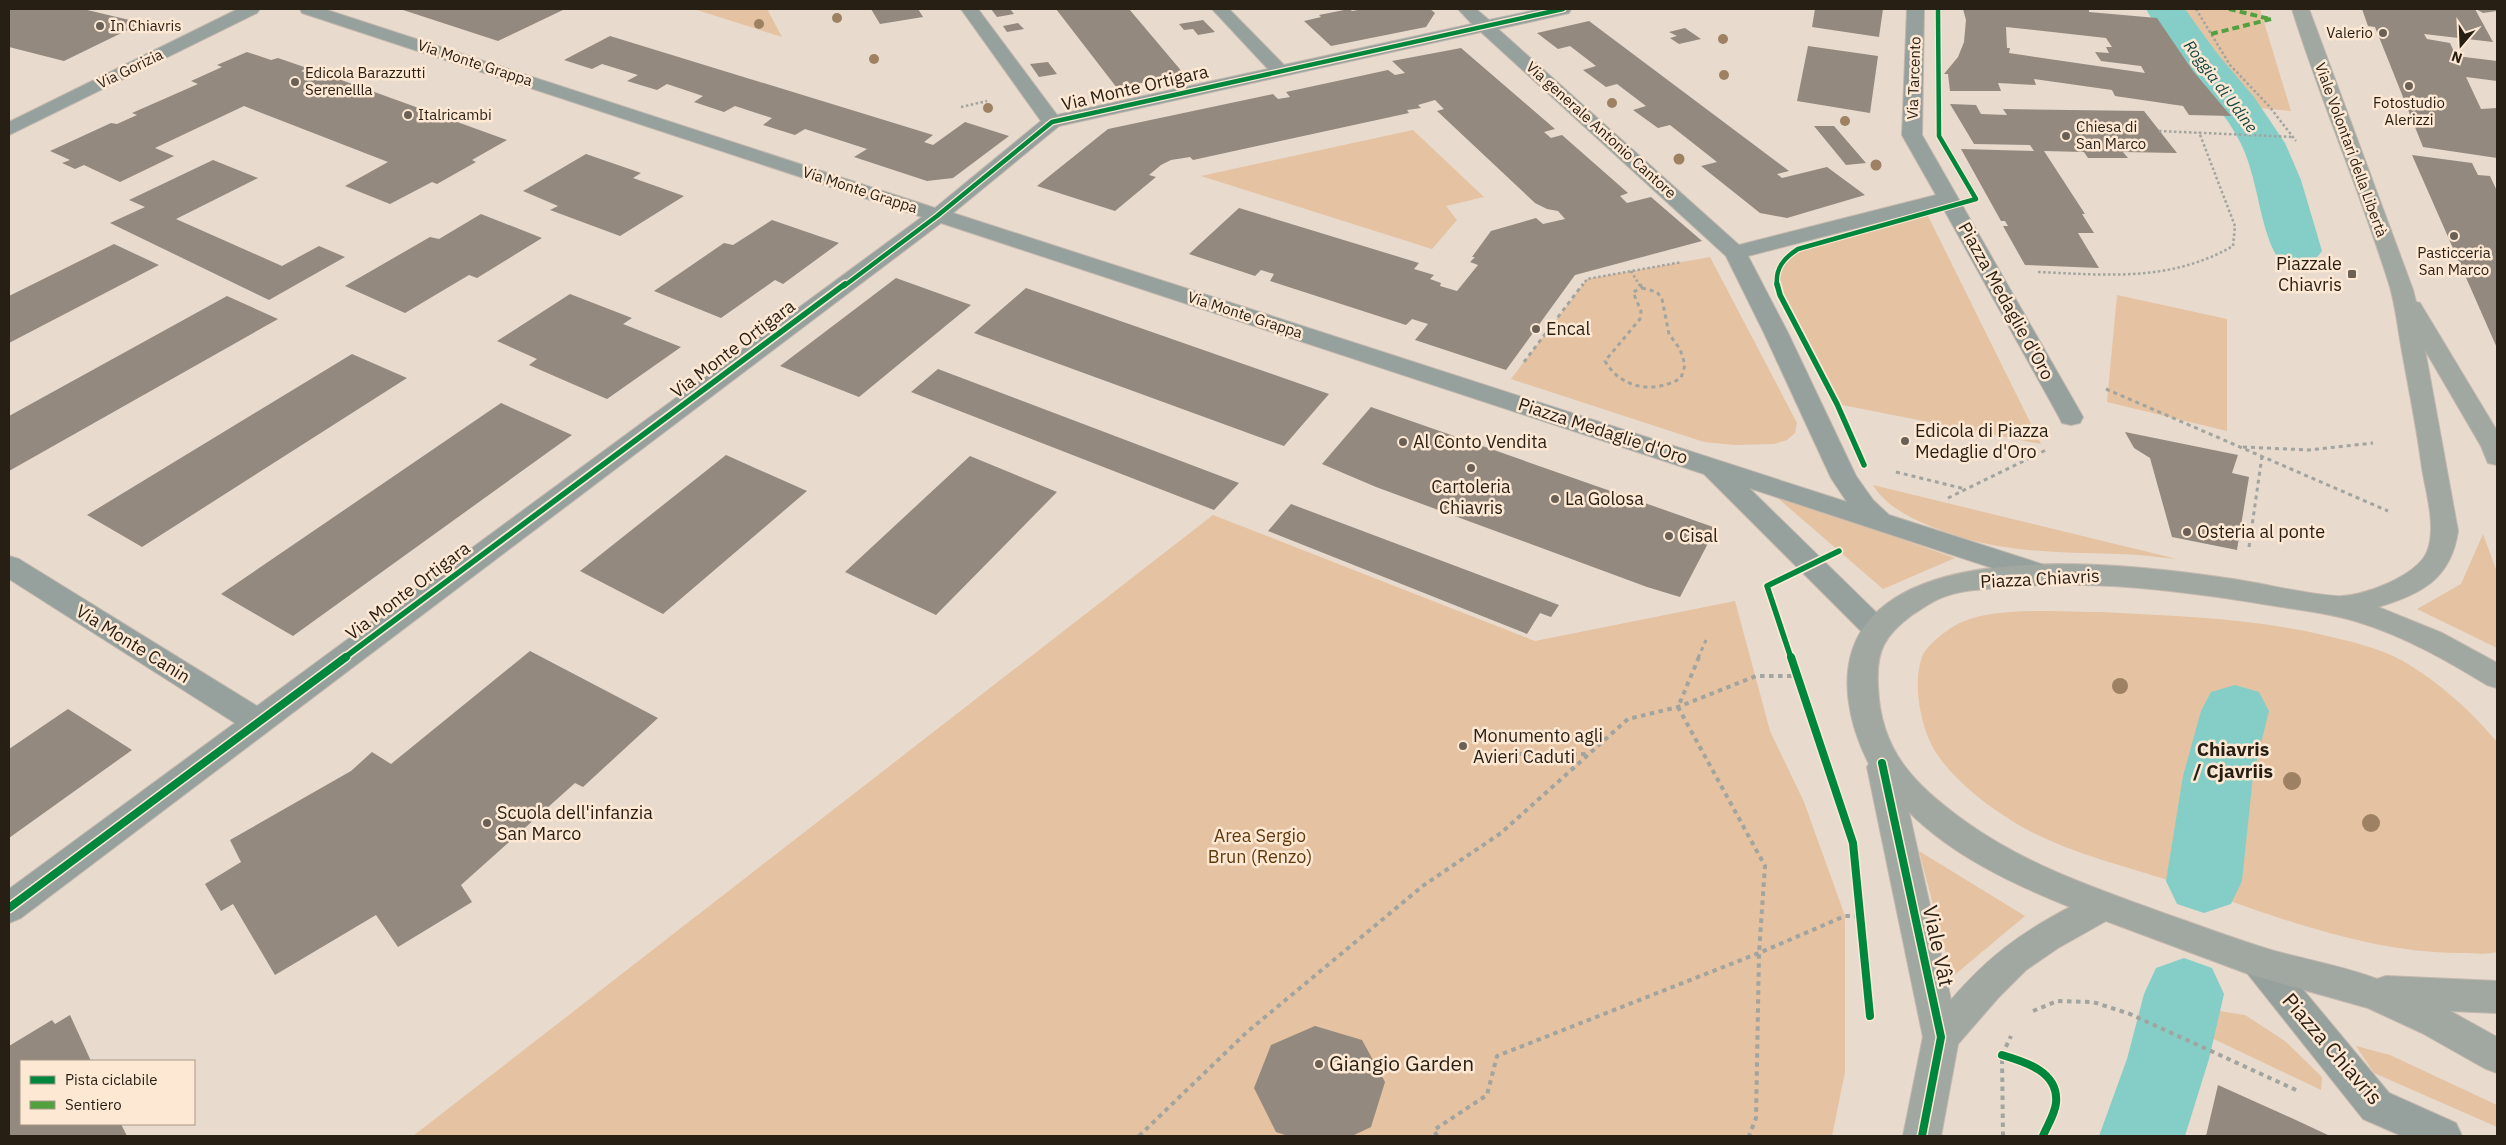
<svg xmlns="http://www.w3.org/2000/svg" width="2506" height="1145" font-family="'IBM Plex Sans',sans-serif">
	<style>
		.green { fill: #e5c2a1 }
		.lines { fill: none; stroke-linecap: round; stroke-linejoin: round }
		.canal { fill: #85cec7; fill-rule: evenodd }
		.building { fill: #93897f; fill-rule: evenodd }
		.minor-casing { stroke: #c3b8ae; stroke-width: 2 }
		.major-casing { stroke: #c3b8ae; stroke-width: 2 }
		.path-far2 { stroke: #a1a49f; stroke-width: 2.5; stroke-dasharray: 2.5 2.5; stroke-linecap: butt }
		.path-far1 { stroke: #a1a49f; stroke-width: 3; stroke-dasharray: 4 4; stroke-linecap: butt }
		.path { stroke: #a1a49f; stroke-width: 4; stroke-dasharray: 4.5 4.5; stroke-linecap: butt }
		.minor { fill: #96a09d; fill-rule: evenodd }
		.major { fill: #a1a7a1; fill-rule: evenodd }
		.quiet { stroke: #51a23f; stroke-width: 4; stroke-dasharray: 7 4; stroke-linecap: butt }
		.cycleway-far2-casing { stroke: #fde8d4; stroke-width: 7 }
		.cycleway-far1-casing { stroke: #fde8d4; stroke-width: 9 }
		.cycleway-casing { stroke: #fde8d4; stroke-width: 11 }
		.cycleway-far2 { stroke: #00873e; stroke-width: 4.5 }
		.cycleway-far1 { stroke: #00873e; stroke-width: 5.5 }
		.cycleway { stroke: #00873e; stroke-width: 8 }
		.tree { fill: #9d8162 }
		.poi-dot { fill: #6b6055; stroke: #fde8d4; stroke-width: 2 }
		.labels { text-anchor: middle; stroke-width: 5; stroke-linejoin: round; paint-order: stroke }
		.far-poi-label { font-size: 15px; fill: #271e14; stroke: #fde8d4; text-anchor: start }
		.far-street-label { font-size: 15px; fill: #271e14; stroke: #fde8d4 }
		.far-water-label { font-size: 16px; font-style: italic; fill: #154745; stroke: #fde8d4 }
		.street-label { font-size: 18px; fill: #271e14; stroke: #fde8d4 }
		.poi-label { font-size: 18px; fill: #271e14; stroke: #fde8d4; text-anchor: start }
		.park-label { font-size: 18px; fill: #5f390b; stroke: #fde8d4 }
		.neighbourhood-label { font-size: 19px; font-weight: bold; fill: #271e14; stroke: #fde8d4 }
		.near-street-label { font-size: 21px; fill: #271e14; stroke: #fde8d4 }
		.near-poi-label { font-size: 21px; fill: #271e14; stroke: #fde8d4; text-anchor: start }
	</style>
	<rect width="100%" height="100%" fill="#e8dacd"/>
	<path class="green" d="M694,9H767L782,37Z
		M2175,9H2260L2291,111L2249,107L2190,34Z
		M1413,130L1484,197L1446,206L1457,220L1432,249L1201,176Z
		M1926,212L2041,444L1837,404L1780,295C1772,274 1778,260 1798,249Z
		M1710,257L1797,423L1795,433L1787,440L1774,444L1735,445L1704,442L1511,379L1587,279Z
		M2117,295L2227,319V431L2107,402Z
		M1873,485L2177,559C2157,557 2137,554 2117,554C2051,552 1992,553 1930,526C1907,516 1887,507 1873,485Z
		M1773,494L1955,558L1883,589Z
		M1213,515L1535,641L1735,601L1770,731L1804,802L1845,916V1072L1832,1136H413Z
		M2483,534L2497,572V648L2417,609L2461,584Z
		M2101,612C2178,616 2253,618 2327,636C2352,642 2380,648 2403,661C2439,682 2470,710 2497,742V952C2486,955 2473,953 2461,953C2362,953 2265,912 2171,881C2115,863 2052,849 2003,815C1979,799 1953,778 1937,754C1921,730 1912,685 1922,657C1925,646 1951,626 1962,622C1997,606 2061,612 2101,612Z
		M1919,851L2025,916L1952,977Z
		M2206,1009L2245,1015L2285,1041L2322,1077L2321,1090L2199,1032Z
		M2356,1046L2390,1055L2497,1105V1127L2374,1073Z"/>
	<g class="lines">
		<path class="canal" d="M2146,9H2185L2216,52L2254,97L2285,143L2301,180L2322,251L2314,261L2297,266L2280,261C2259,232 2259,178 2240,142C2227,116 2207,95 2188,72C2173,53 2158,30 2146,9Z
			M2235,685L2259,692L2269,711L2253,776L2242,881L2231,904L2204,913L2177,904L2166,881L2183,776L2201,711L2211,692Z
			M2184,958L2212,968L2224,994L2209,1059L2185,1136H2099L2127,1059L2144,994L2156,968Z"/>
	</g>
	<path class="building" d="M9,9H83L142,23L64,61L9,47Z
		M400,9H565L498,41Z
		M871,9H918L923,17L880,24Z
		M991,9H1010L1014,14L997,17Z
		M1056,9H1129L1184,74L1117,88Z
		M1349,9L1352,11L1364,9H1430L1435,13L1426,27L1331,46L1304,21L1321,17L1319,15Z
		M1815,9H1883L1879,37L1812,27Z
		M1963,9H2089V12L2157,18L2193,71L2231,116L2189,115L2183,106L2115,96L2112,90L2034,79L2036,85L1998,83L2001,91H1950L1948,74H1944L1958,57L1964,42L1966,20ZM2006,27L2106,38L2112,47H2106L2109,53L2095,52L2101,61L2141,66L2145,73L2009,53L2010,48H2007Z
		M2362,9H2475L2493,42L2424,34L2427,39L2450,43L2456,56L2497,61V81L2466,77L2481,109L2497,108V158L2423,147L2375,27L2368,26Z
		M2476,9H2497V11L2483,13Z
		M1203,20L1215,32L1198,35L1193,29L1184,30L1179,24Z
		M1589,21L1789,171L1777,174L1782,178L1827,167L1865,195L1787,218L1760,213L1701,166L1717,162L1670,125L1658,128L1633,110L1646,106L1617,84L1606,87L1583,70L1596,66L1570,46L1558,49L1537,33Z
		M1018,23L1024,29L1007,32L1003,26Z
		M1685,28L1701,39L1679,44L1670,38L1677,36L1669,32Z
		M610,36L933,135L924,142L933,145L965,122L1009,136L953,178L927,181L854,157L867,149L805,129L795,135L763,125L772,118L735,106L724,112L694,102L703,96L667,84L657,90L627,81L638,75L602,64L592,69L564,60Z
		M1808,46L1878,56L1870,113L1797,101Z
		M1461,48L1555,129L1544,132L1551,138L1562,135L1628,193L1620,196L1627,203L1651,197L1702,241L1575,275L1506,370L1415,340L1428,324L1412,319L1406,325L1270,281L1274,274L1261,270L1255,276L1189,254L1239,208L1419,263L1414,269L1434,275L1430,279L1441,283L1440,286L1457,291L1478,265L1470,262L1475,257H1472L1491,231L1536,218L1543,224L1565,219L1558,211L1547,209L1535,203L1437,111L1444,109L1435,100L1418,105L1421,108L1407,110L1409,113L1193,160L1190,157L1171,160L1161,165L1149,175L1156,177L1115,211L1037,186L1108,129L1273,94L1278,99L1290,97L1286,92L1388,70L1395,75L1405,73L1392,61Z
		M247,52L271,60L278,58L307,68L301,71L326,81L333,77L507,140L472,160L476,162L437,184L432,182L390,204L345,186L388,162L244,106L155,148L174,156L120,182L84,165L75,169L62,163L70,160L50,151L111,123L117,124L137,115L132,113L198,84L191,81L222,67L217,65Z
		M1048,62L1057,74L1039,77L1030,64Z
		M1950,104L1976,105L1981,114L2007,115L2003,109L2144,111L2177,153L2123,152L2128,158H2088L2084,152L2044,151L2085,214H2082L2094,233H2078L2099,268L2025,265L2003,226H2008L2005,221H2001L1961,149L2034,151L2030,145L1974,144Z
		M1814,126H1834L1866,163L1846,165Z
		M586,154L641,173L633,178L684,196L620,236L550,210L558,206L523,191Z
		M2412,155L2472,163L2478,175L2490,176L2497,191V348Z
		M213,160L258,178L176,219L282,266L319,246L345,257L269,300L110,223L145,207L129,200Z
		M481,214L542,238L477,278L469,275L405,313L345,286L430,237L439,239Z
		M772,220L839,243L783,284L775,280L721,318L654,291L724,243L733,245Z
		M114,244L159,265L9,343V296Z
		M896,278L971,305L859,397L780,366Z
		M1026,288L1329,394L1284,446L974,333Z
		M570,294L632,318L623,324L681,347L607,399L529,365L537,359L497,341Z
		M227,296L278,319L9,471V416Z
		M352,354L407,378L142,547L87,515Z
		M938,369L1239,483L1214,510L911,392Z
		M501,403L572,435L293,636L221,594Z
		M1371,407L1716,528L1680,597L1647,587L1376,487L1322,464Z
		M2125,432L2238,455L2232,473L2249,477L2237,550L2172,537L2150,458L2134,448Z
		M726,455L807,491L663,614L580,571Z
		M970,456L1057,492L936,615L845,572Z
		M1291,504L1559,605L1551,617L1540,613L1527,634L1268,531Z
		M530,651L658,718L583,787L575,783L461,885L472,902L398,947L376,915L275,975L233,904L221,911L205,884L241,862L230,840L351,771L372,752L391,764Z
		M68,709L132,750L9,838V749Z
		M70,1015L91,1061H21V1124H121L127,1136H9V1046L52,1020L55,1024Z
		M1315,1026L1362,1040L1385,1082L1371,1127L1352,1136H1288L1276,1132L1254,1088L1271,1045Z
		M2218,1085L2298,1121L2330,1136H2206Z"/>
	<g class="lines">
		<g class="minor-casing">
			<path id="minor" d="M238,9H260L257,13L9,135V122Z
				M300,9H324L935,208L1041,121L961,9H978L1057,115L1268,69L1212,9H1229L1284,65L1472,24L1458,9H1476L1489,20L1541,9H1571L1569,13L1498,29L1739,245L1936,195L1902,135L1907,9H1924L1922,135L2083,417L2080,423L2071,425L2062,423L2059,417L1942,206L1748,256L1788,333L1856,476L1873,500L1889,515L2054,568L2058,575L2054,582L2044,585L1749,488L1886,622L1890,629L1886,636L1876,639L1866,636L1704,474L941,223L21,918L9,923V889L235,723L9,579V556L19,559L257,706L922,217L302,13ZM1481,32L1726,256L1764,333L1831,478L1847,502L953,213L1059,126Z
				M2259,947L2271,951L2389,1093L2456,1123L2462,1136H2402L2363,1119L2247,973L2242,962L2247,951Z"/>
		</g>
		<g class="major-casing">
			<path id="major" d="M2292,9H2309L2413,290L2416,302L2420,303L2423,308L2497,431V465L2488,463L2481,446L2425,350L2458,531C2451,579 2421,594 2378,607L2442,633L2497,663V688L2487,685C2446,660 2404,636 2358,622C2330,613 2299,610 2269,605C2183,591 2098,580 2010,587C1989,589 1966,589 1946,596C1933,600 1923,608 1912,615C1884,636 1876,651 1878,686C1880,752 1916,786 1966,822C2026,865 2097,889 2166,914C2201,926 2235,939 2271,950C2306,960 2343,966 2377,979L2386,976L2497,981V1013L2450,1011L2497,1037V1073L2484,1068L2422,1033L2368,1008L2251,975L2106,921L2058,948L2026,970L1998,998L1958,1044L1941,1136H1903L1923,1037L1867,767L1869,764C1849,725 1837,673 1860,633C1917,537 2140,565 2233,579C2266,584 2304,594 2336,596C2361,598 2417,576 2427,552C2437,527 2426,493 2422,468C2417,429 2409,390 2402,351C2398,330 2396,308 2390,287C2361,193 2321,102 2292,9ZM1909,812C1953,856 2013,884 2070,907C2019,934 1988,957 1951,1000Z"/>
		</g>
		<path class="path-far2" d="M2196,9L2230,65L2269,106L2296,141
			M961,107L987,101
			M2159,131L2293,137
			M1631,271L1640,286
			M2038,272C2108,275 2170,282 2233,246L2235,226L2199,132
			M1582,286L1587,279L1682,262"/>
		<path class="path-far1" d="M1640,284L1642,288
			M1642,288L1657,292L1662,299L1669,334L1680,349L1685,365L1681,378C1654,394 1621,389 1605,361L1640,319L1641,311L1633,292Z
			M1524,362L1583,284
			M2106,389L2388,511
			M2243,447L2309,450L2373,443
			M1896,472L1965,489
			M1948,498L2048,449
			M2249,547L2262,456
			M1698,658L1706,640"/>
		<path class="path" d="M1699,657L1678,707L1765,866L1759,953L1756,1118L1749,1136
			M1491,754H1587
			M2033,1011L2057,1001L2093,1002L2130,1014L2296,1090
			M1139,1136L1247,1032L1424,885L1501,833L1628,719L1678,707L1756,676H1797
			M1437,1136L1434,1130L1487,1095L1497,1056L1759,953L1845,916H1860
			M2003,1136L2002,1055L2011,1036"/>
		<use href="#minor" class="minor"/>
		<use href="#major" class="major"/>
		<path class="quiet" d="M2229,9L2270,19
			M2211,34L2271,19"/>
		<g class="cycleway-far2-casing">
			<path id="cycleway-far2" d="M844,286L937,216L1052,122L1563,9
				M1777,286C1775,268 1784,258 1798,249L1976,199L1939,136L1938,9"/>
		</g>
		<g class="cycleway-far1-casing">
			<path id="cycleway-far1" d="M1777,284L1780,295L1837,404L1864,465
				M344,658L845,284
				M1791,658L1767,586L1839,551"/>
		</g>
		<g class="cycleway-casing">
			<path id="cycleway" d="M1791,657L1853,843L1870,1016
				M1882,763L1941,1037L1922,1136
				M9,908L346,657
				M2002,1055C2026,1062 2059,1072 2056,1103C2055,1114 2047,1126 2043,1136"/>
		</g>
		<use href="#cycleway-far2" class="cycleway-far2"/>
		<use href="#cycleway-far1" class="cycleway-far1"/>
		<use href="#cycleway" class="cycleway"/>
	</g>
	<g class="tree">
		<circle cx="837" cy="18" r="5"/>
		<circle cx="759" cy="24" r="5"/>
		<circle cx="1723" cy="39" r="5"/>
		<circle cx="874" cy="59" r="5"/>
		<circle cx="1724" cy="75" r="5"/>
		<circle cx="1612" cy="103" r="5"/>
		<circle cx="988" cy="108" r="5"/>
		<circle cx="1845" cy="121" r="5"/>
		<circle cx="1679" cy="159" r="5.5"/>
		<circle cx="1876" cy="165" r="5.5"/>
		<circle cx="2120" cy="686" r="8"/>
		<circle cx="2292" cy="781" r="9"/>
		<circle cx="2371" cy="823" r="9"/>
	</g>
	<g class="poi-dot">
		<circle cx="100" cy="26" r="5"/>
		<circle cx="2383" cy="33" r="5"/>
		<circle cx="295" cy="82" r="5"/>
		<circle cx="2409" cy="86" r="5"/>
		<circle cx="408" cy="115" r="5"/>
		<circle cx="2066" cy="136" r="5"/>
		<circle cx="2454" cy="236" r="5"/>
		<rect x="2347" y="269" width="10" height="10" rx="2.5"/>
		<circle cx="1536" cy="329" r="5"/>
		<circle cx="1905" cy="441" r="5"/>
		<circle cx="1403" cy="442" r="5"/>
		<circle cx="1471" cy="468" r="5"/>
		<circle cx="1555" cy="499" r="5"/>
		<circle cx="2187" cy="532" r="5"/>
		<circle cx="1669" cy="536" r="5"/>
		<circle cx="1463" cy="746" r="5"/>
		<circle cx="487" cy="823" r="5"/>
		<circle cx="1319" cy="1064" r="5"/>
	</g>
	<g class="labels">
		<g class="far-poi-label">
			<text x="110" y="31">In Chiavris</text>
			<text x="2373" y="38" text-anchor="end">Valerio</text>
			<text x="305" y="78">Edicola Barazzutti<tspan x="305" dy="17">Serenellla</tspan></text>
			<text x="2409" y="108" text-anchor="middle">Fotostudio<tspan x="2409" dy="17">Alerizzi</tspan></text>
			<text x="418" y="120">Italricambi</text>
			<text x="2076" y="132">Chiesa di<tspan x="2076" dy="17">San Marco</tspan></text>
			<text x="2454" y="258" text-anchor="middle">Pasticceria<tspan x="2454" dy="17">San Marco</tspan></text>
		</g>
		<g class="far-street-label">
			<text transform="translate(475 63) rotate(18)" y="5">Via Monte Grappa</text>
			<text transform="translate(130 69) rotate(-26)" y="5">Via Gorizia</text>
			<text transform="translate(1914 78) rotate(-88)" y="5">Via Tarcento</text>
			<text transform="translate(1601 130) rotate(42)" y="5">Via generale Antonio Cantore</text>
			<text transform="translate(2351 150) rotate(70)" y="5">Viale Volontari della Libertà</text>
			<text transform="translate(860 190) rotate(18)" y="5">Via Monte Grappa</text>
			<text transform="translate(1245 315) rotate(18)" y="5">Via Monte Grappa</text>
		</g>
		<g class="far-water-label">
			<text transform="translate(2221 86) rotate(53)" y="6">Roggia di Udine</text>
		</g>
		<g class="street-label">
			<text transform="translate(1135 88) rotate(-13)" y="6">Via Monte Ortigara</text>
			<text transform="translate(2006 301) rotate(61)" y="6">Piazza Medaglie d'Oro</text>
			<text transform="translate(733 349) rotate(-37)" y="6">Via Monte Ortigara</text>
			<text transform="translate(1603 431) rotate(18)" y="6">Piazza Medaglie d'Oro</text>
			<text transform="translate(2040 579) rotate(-3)" y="6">Piazza Chiavris</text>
			<text transform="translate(408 591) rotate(-37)" y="6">Via Monte Ortigara</text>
			<text transform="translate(133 644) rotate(32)" y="6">Via Monte Canin</text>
		</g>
		<g class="poi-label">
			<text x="2342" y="270" text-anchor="end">Piazzale<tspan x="2342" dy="21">Chiavris</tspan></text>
			<text x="1546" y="335">Encal</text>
			<text x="1915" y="437">Edicola di Piazza<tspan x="1915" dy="21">Medaglie d'Oro</tspan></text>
			<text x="1413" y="448">Al Conto Vendita</text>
			<text x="1471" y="493" text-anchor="middle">Cartoleria<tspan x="1471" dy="21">Chiavris</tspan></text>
			<text x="1565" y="505">La Golosa</text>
			<text x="2197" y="538">Osteria al ponte</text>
			<text x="1679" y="542">Cisal</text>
			<text x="1473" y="742">Monumento agli<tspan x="1473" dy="21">Avieri Caduti</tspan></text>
			<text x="497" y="819">Scuola dell'infanzia<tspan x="497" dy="21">San Marco</tspan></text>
		</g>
		<g class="park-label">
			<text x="1260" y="842">Area Sergio<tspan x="1260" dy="21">Brun (Renzo)</tspan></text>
		</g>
		<g class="neighbourhood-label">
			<text x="2233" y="756">Chiavris<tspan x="2233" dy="22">/ Cjavriis</tspan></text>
		</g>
		<g class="near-street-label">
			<text transform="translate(1938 946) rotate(78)" y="7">Viale Vât</text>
			<text transform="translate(2332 1049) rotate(49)" y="7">Piazza Chiavris</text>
		</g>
		<g class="near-poi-label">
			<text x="1329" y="1071">Giangio Garden</text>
		</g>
	</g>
	<rect width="2506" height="1145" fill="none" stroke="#271e14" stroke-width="20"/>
	<rect x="20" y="1060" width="175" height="65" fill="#fde8d4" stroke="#a79787"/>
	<rect x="30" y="1076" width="25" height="8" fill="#00873e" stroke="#a79787"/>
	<text x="65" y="1085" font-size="15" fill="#271e14">Pista ciclabile</text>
	<rect x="30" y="1101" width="25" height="8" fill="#51a23f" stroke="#a79787"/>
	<text x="65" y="1110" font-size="15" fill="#271e14">Sentiero</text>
	<g transform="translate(2461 45) rotate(199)" stroke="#fde8d4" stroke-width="4" paint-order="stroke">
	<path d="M0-4L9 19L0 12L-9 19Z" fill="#271e14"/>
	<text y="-8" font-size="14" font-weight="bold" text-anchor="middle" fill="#271e14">N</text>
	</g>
</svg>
